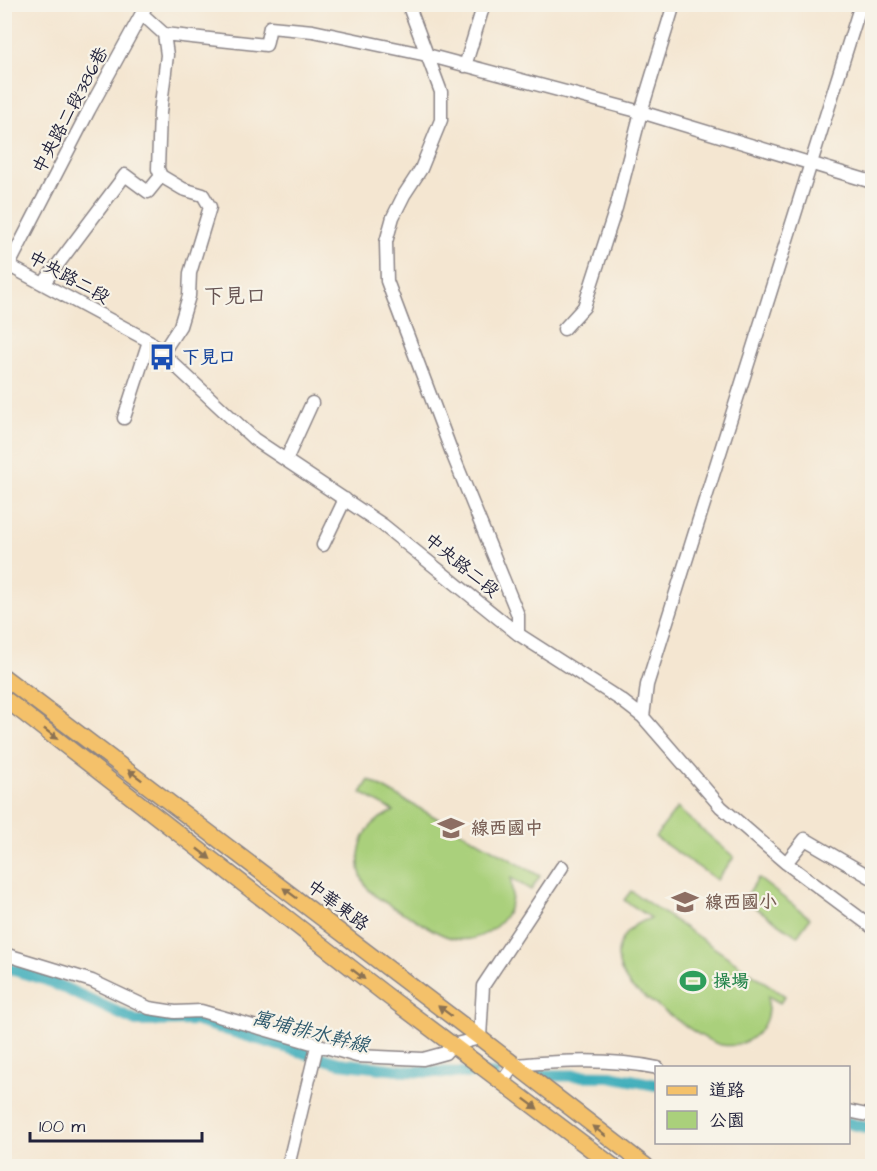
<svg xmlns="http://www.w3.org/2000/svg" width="877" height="1171" font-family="'Architects Daughter','LXGW WenKai TC',sans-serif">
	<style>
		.green { fill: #aad07b; stroke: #66795b; stroke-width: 1.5 }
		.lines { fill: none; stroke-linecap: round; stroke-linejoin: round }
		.canal { stroke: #3faebb; stroke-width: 12 }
		.minor-casing { stroke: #8b8486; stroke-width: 15 }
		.major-casing { stroke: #8b8486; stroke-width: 18 }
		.minor { stroke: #fff; stroke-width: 12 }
		.major { stroke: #f4c16a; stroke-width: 15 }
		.oneway { fill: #8b7252 }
		.labels { text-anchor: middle; stroke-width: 4.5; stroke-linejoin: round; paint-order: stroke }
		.street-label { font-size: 18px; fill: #22223b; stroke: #f7f3e8 }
		.transit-label { font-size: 18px; font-weight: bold; fill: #164399; stroke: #f7f3e8; text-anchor: start }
		.education-label { font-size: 18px; font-weight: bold; fill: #785e54; stroke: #f7f3e8; text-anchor: start }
		.leisure-label { font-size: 18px; font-weight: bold; fill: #27864d; stroke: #f7f3e8; text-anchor: start }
		.water-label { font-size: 20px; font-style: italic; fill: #2e5a6e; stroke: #f7f3e8 }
		.quarter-label { font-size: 21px; fill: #675453; stroke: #f7f3e8 }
	</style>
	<rect width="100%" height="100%" fill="#f7f3e8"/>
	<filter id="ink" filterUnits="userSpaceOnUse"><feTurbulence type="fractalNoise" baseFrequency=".0167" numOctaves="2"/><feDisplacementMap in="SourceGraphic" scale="12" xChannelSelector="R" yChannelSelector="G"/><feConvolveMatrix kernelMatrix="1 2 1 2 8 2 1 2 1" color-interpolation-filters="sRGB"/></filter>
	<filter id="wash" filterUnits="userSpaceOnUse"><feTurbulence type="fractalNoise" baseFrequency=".008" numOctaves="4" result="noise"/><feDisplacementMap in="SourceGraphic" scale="24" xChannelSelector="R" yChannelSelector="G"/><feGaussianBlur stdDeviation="1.35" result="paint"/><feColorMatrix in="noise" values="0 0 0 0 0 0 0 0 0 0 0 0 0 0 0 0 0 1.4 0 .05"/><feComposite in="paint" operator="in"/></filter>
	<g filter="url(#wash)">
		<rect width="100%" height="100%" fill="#f4e6d1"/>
		<path class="green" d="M369,780L540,876L531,890L511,878C511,884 512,890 512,896C510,922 482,943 456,939C440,936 425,925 411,917C397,909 380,902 369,890C352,870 357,835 378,820C382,816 389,814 394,811L361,793Z
			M677,808L734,857L717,880L655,837Z
			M758,878L810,918L797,936L744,900Z
			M631,891L785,996L780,1003L768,996C769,1014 767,1026 753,1037C745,1044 733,1047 722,1045C703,1042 650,1000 632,988C615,968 611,943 634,926C638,922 645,921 651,918L624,900Z"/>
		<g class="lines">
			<path class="canal" d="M4,967L47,980L136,1021L194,1020L339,1063L407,1071L494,1074
				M527,1075L610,1076L656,1085
				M848,1123L872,1129"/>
		</g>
	</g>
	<g filter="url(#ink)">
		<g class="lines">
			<g class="minor-casing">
				<path id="minor" d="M408,4L441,92V120L434,137L421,169L404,195L393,217L386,242L387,281L452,453L518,615V634
					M142,14L164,34L167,55L160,113L158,169L161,176L183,189L203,195L210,207L190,273L189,296L180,326L163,352
					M164,34L266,45L270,27L313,31L427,55L641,112L872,182
					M465,66L484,4
					M4,263L149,341L254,439L383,525L518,634L621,700L643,717L721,807L786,863L872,927
					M9,265L89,110L147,4
					M43,284L125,175L148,192L161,176
					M564,329L584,307L616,208L641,112L674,4
					M124,418L149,341
					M286,460L312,403
					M323,545L345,499
					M643,717L647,685L861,4
					M786,863L805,839L872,878
					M4,954L92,981L149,1008L175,1012L201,1011L357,1056L423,1059L445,1053L452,1045L480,1038L483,986L562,867
					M502,1082L514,1065C563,1061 610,1058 658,1068
					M848,1111L872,1116
					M288,1166L317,1046"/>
			</g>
			<g class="major-casing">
				<path id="major" d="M4,677L480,1038L646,1166
					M4,698L385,994L613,1166"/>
			</g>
			<use href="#minor" class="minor"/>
			<use href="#major" class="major"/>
		</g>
		<defs><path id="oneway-solid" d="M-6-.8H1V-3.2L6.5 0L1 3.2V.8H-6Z" transform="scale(1.5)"/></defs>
		<g class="oneway">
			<use href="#oneway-solid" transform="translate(51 734) rotate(38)"/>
			<use href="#oneway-solid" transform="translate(135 775) rotate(-143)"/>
			<use href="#oneway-solid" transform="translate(204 854) rotate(38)"/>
			<use href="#oneway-solid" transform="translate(290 893) rotate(-143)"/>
			<use href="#oneway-solid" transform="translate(358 974) rotate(38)"/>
			<use href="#oneway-solid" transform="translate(445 1011) rotate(-143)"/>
			<use href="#oneway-solid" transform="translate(531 1104) rotate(37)"/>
			<use href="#oneway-solid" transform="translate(599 1131) rotate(-143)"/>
		</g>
	</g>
	<defs>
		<g id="bus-bare" transform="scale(2.07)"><path d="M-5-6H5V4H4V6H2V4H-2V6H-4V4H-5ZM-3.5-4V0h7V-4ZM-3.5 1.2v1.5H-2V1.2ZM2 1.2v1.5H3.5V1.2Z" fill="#1a4fb4" stroke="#f7f3e8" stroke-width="2.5" paint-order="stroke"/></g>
		<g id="school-bare" transform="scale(2.07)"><path d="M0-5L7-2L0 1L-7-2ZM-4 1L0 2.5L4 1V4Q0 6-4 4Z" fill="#8d6e63" stroke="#f7f3e8" stroke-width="2.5" paint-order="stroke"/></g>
		<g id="stadium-bare" transform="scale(2.07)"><path d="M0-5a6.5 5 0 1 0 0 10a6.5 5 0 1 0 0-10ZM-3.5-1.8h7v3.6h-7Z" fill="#2e9e5b" stroke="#f7f3e8" stroke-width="2.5" paint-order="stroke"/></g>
	</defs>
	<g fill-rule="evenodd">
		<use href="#bus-bare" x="162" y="357"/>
		<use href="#school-bare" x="451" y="828"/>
		<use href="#school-bare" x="685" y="902"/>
		<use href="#stadium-bare" x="693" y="981"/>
	</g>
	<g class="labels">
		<g class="street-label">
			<text transform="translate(70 110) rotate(-62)" y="6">中央路二段386巷</text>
			<text transform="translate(69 277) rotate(29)" y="6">中央路二段</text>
			<text transform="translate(462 565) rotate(39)" y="6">中央路二段</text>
			<text transform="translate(338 905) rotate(37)" y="6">中華東路</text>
		</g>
		<g class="transit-label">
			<text x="182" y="363">下見口</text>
		</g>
		<g class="education-label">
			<text x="471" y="834">線西國中</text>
			<text x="705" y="908">線西國小</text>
		</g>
		<g class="leisure-label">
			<text x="713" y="987">操場</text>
		</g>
		<g class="water-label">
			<text transform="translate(311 1031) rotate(14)" y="7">寓埔排水幹線</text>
		</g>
		<g class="quarter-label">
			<text x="235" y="303">下見口</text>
		</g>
	</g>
	<rect width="877" height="1171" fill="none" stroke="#f7f3e8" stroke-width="24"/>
	<rect x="655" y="1066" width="195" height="78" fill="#f7f3e8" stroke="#a29fa3" stroke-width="1.5"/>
	<rect x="667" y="1086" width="30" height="9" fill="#f4c16a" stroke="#a29fa3" stroke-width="1.5"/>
	<text x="709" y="1096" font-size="18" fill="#22223b">道路</text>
	<rect x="667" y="1111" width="30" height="18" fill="#aad07b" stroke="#a29fa3" stroke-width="1.5"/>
	<text x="709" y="1126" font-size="18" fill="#22223b">公園</text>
	<path d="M30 1132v9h172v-9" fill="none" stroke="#22223b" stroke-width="3"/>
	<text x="39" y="1132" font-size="18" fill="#22223b" stroke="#f7f3e8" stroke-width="4.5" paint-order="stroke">100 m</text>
</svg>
